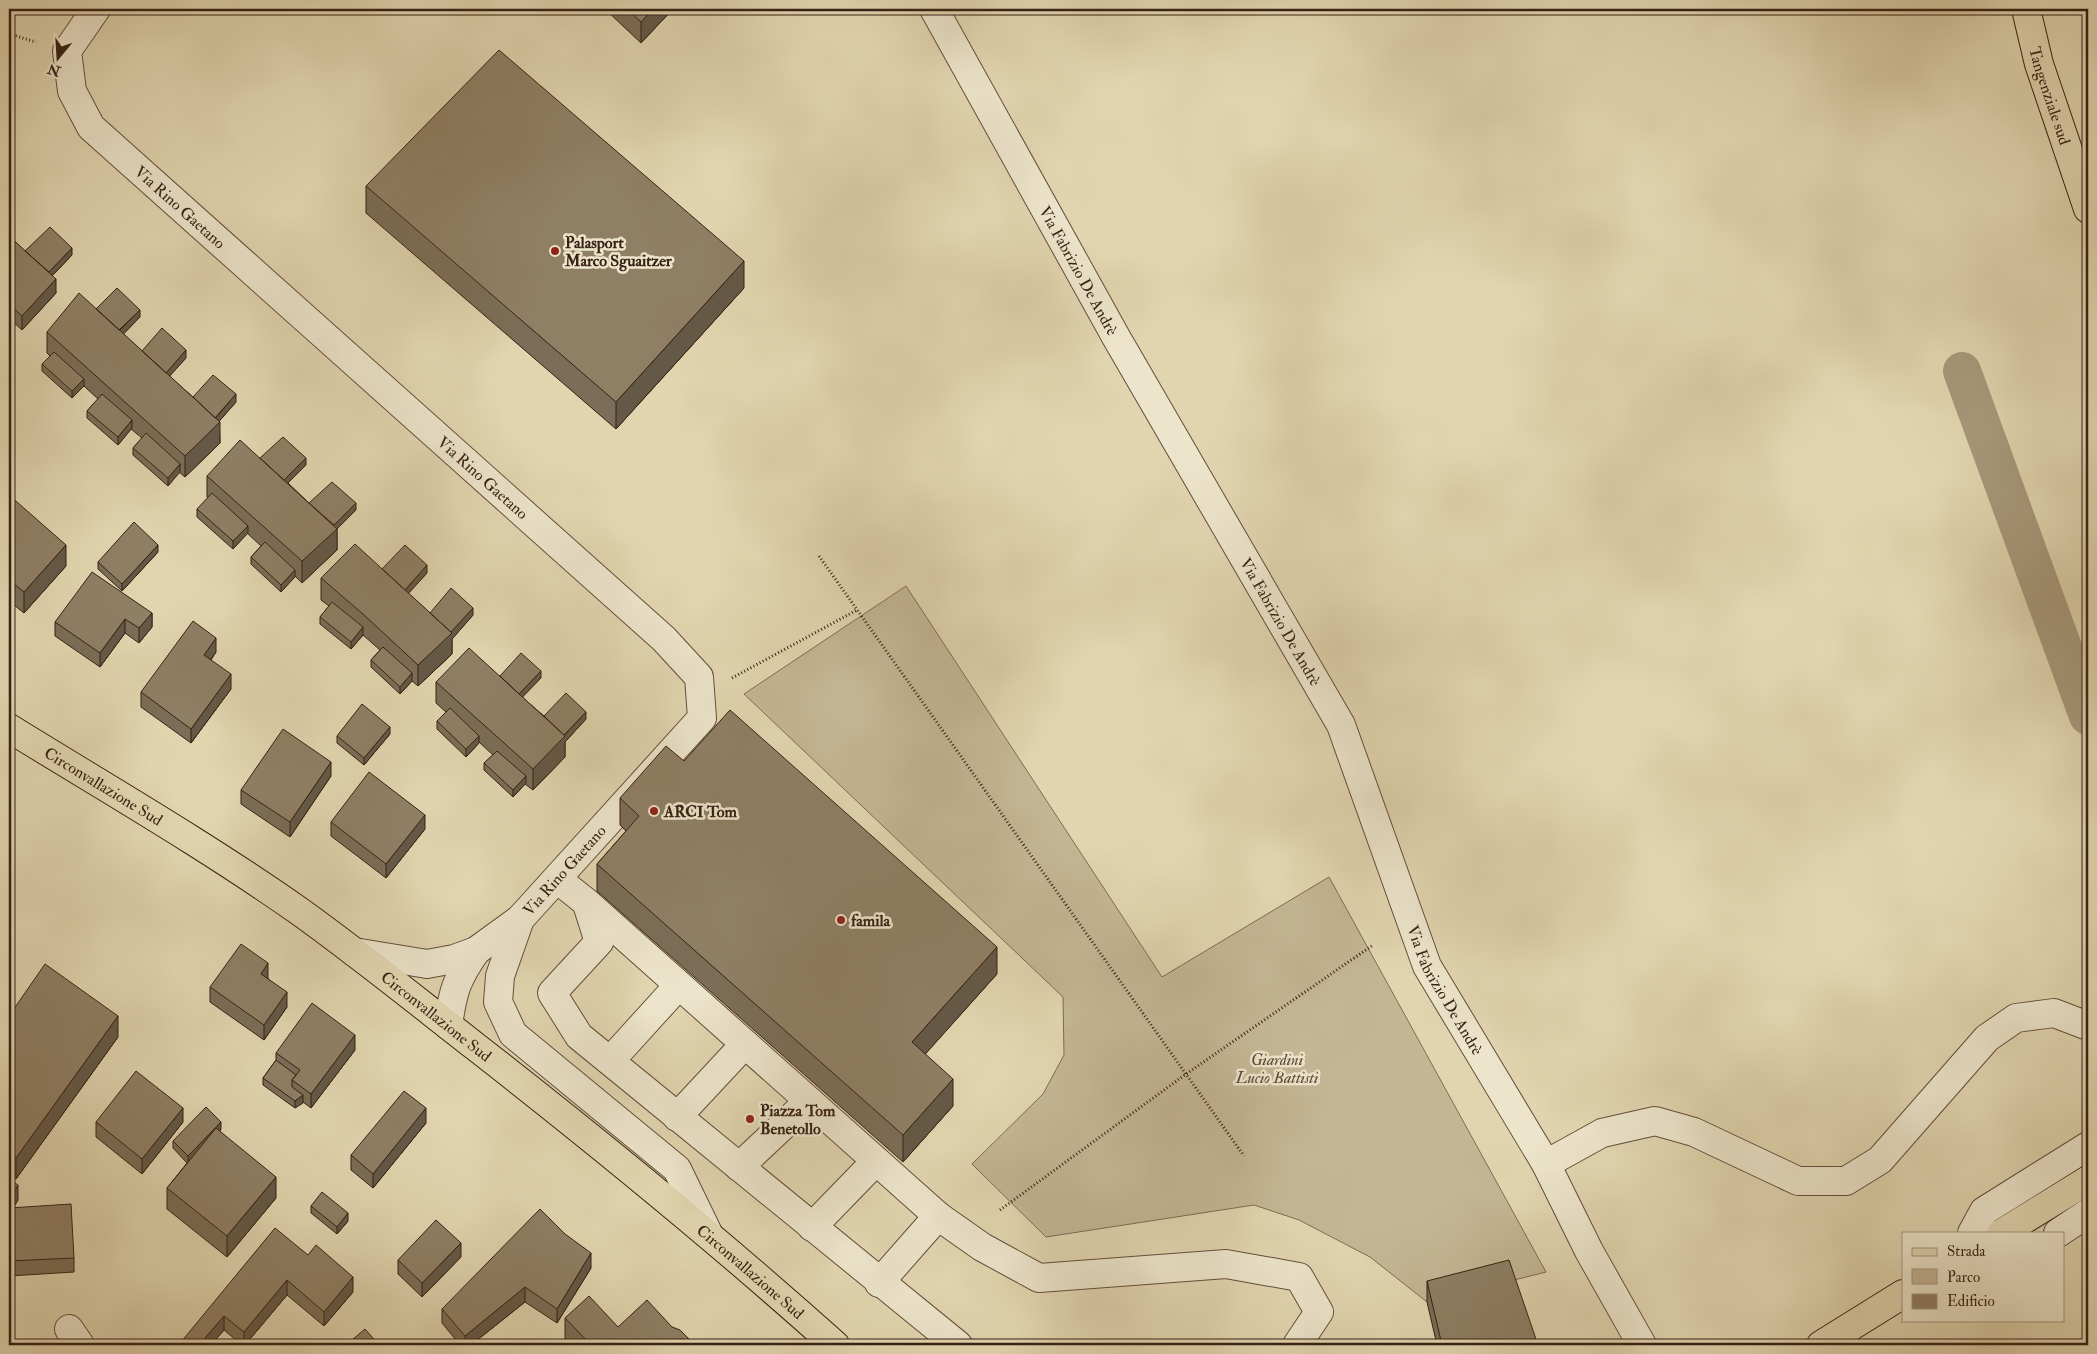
<svg xmlns="http://www.w3.org/2000/svg" width="2097" height="1354" font-family="'IM FELL Double Pica',serif">
	<style>
		.green { fill: #c4b695; stroke: #7e6c54 }
		.lines { fill: none; stroke-linecap: round; stroke-linejoin: round }
		.canal { stroke: #a7987a; stroke-width: 38 }
		.minor-casing { stroke: #624e3b; stroke-width: 30 }
		.major-casing { stroke: #372114; stroke-width: 30 }
		.highway-casing { stroke: #372114; stroke-width: 30 }
		.path { stroke: #372114; stroke-width: 3; stroke-dasharray: 1 2.5; stroke-linecap: butt }
		.minor { stroke: #ece4cb; stroke-width: 28 }
		.major { stroke: #e1d5af; stroke-width: 28 }
		.highway { stroke: #e1d5af; stroke-width: 28 }
		.wall { fill: #7b6d57; stroke: #372114 }
		.shaded-wall { fill: #645947; stroke: #372114 }
		.building { fill: #8f7f65; stroke: #372114 }
		.poi-dot { fill: #8f2418; stroke: #ece4cb; stroke-width: 2 }
		.labels { text-anchor: middle; stroke-width: 5; stroke-linejoin: round; paint-order: stroke }
		.street-label { font-size: 16px; fill: #372114; stroke: #ece4cb }
		.poi-label { font-size: 16px; font-weight: bold; fill: #372114; stroke: #ece4cb; text-anchor: start }
		.park-label { font-size: 16px; font-style: italic; fill: #5a4634; stroke: #ece4cb }
	</style>
	<rect width="100%" height="100%" fill="#e1d5af"/>
	<filter id="stains"><feTurbulence type="fractalNoise" baseFrequency=".004" numOctaves="4"/><feColorMatrix values="0 0 0 0 .2 0 0 0 0 .09 0 0 0 0 .02 0 0 0 .5 -.17"/></filter>
	<radialGradient id="worn" r=".72"><stop offset=".6" stop-color="#630" stop-opacity="0"/><stop offset="1" stop-color="#630" stop-opacity=".3"/></radialGradient>
	<path class="green" d="M906,586L1162,977L1329,877L1546,1272L1427,1302L1370,1257L1299,1220L1254,1205L1046,1237L972,1164L1043,1094L1064,1055L1063,997L744,694Z"/>
	<g class="lines">
		<path class="canal" d="M1962,371L2088,716"/>
		<g class="minor-casing">
			<g id="minor">
				<path id="s1" d="M96,9L67,51L72,91L91,127L664,639L699,677L702,718L520,919L476,951L454,959L427,964L354,952"/>
				<path id="s2" d="M934,9L1116,337L1341,725L1427,966L1546,1164L1589,1251L1642,1345"/>
				<path d="M557,879L586,902L938,1216L982,1247L1039,1278L1226,1264L1299,1277L1319,1312L1297,1345"/>
				<path d="M587,904L599,942L552,993L579,1036L958,1345"/>
				<path d="M520,919L500,976L498,1002L513,1034L677,1169L709,1235"/>
				<path d="M448,1025C453,991 456,980 476,951"/>
				<path d="M610,1061L679,985"/>
				<path d="M677,1117L745,1044"/>
				<path d="M1546,1164L1602,1133L1655,1121L1694,1132L1798,1181H1846L1880,1160L1987,1038L2016,1018L2054,1013L2088,1026"/>
				<path d="M739,1167L809,1101"/>
				<path d="M812,1227L876,1161"/>
				<path d="M1972,1233L1984,1211L2088,1146"/>
				<path d="M2058,1233L2088,1213"/>
				<path d="M879,1283L938,1216"/>
				<path d="M69,1329L80,1345"/>
			</g>
		</g>
		<g class="major-casing">
			<g id="major">
				<path id="s3" d="M9,728C106,788 205,845 299,911C359,954 417,1001 476,1047C599,1143 719,1241 835,1345"/>
				<path d="M2002,1233L2088,1180"/>
				<path d="M1821,1345L1903,1294"/>
			</g>
		</g>
		<g class="highway-casing">
			<g id="highway">
				<path id="s4" d="M2026,9L2039,64L2088,209"/>
			</g>
		</g>
		<path class="path" d="M9,34L36,42
			M819,556L1244,1156
			M732,678L857,610
			M1000,1210L1186,1074L1373,945"/>
		<use href="#minor" class="minor"/>
		<use href="#major" class="major"/>
		<use href="#highway" class="highway"/>
	</g>
	<path class="wall" d="M606,9H673L641,43L606,10Z
		M366,186L744,288L616,429L366,213Z
		M9,236L25,251L72,255L52,276L56,293L22,330L9,318Z
		M96,309L140,317L123,334L142,351L186,358L169,376L193,397L236,402L219,421L220,443L185,477L179,472L168,486L133,455V448L142,438L131,429L118,445L87,418V411L98,399L84,386L72,398L42,371V364L50,356L47,353V332Z
		M260,458L306,465L288,483L309,503L356,510L337,528V550L302,583L295,576L281,592L251,564V557L261,546L247,533L233,549L197,517V509L208,498L207,497V476Z
		M9,495L66,566L24,613L9,601Z
		M158,552L122,591L98,569V562Z
		M382,569L427,573L408,593L430,613L473,615L452,639V654L418,686L412,681L400,694L371,667V660L380,650L363,635L351,649L320,624V617L329,606L321,600V578Z
		M152,613V627L139,643L125,633L100,667L55,636V622Z
		M216,652L211,660L231,689L191,743L141,707V692Z
		M500,676L541,678L522,697L544,716L586,719L565,742V757L533,790L525,784L513,797L484,770V763L493,755L479,742V743L466,757L437,729V721L446,712L436,703V682Z
		M390,734L364,765L337,743V736Z
		M684,761L997,974L925,1054L953,1106L903,1162L597,891V864L626,831L620,825V798Z
		M331,776L290,837L241,804V790Z
		M331,822L425,829L386,878L331,836Z
		M268,978L287,1007L264,1040L210,1002V987Z
		M9,1016L118,1037L16,1179L9,1174Z
		M355,1050L311,1108L303,1102L295,1108L263,1085V1078L276,1060V1053Z
		M96,1122H183L142,1174L96,1137Z
		M426,1123L373,1188L351,1170V1155Z
		M221,1129L220,1131L276,1198L227,1257L167,1209V1188L187,1163L173,1148V1141Z
		M9,1179L18,1200L13,1208L74,1258V1272L9,1276Z
		M311,1206L348,1221L337,1234L311,1213Z
		M308,1255L353,1292L324,1326L287,1295L245,1345H242L224,1330L211,1345H181V1342Z
		M461,1257L422,1297L398,1274V1260Z
		M591,1268L557,1323L525,1302L471,1345H460L442,1323V1309Z
		M1427,1281L1538,1345H1437L1427,1302Z
		M565,1318L618,1327H672L695,1345H571L565,1340Z"/>
	<path class="shaded-wall" d="M653,9H673L641,43V22Z
		M72,248V255L45,283V276Z
		M744,261V288L616,429V402Z
		M56,279V293L22,330V316Z
		M140,310V317L113,345V337Z
		M186,350V358L159,388V380Z
		M84,379V386L72,398V391Z
		M236,394V402L209,433L220,422V443L185,477V456L209,426Z
		M132,420V428L118,445V437Z
		M306,458V465L277,494V487Z
		M180,464V472L168,486V478Z
		M356,503V510L336,530L337,529V550L302,583V561L326,532Z
		M248,526V533L233,549V541Z
		M66,545V566L24,613V592Z
		M158,545V552L122,591V584Z
		M427,565V573L399,604V597Z
		M295,570V577L281,592V585Z
		M473,608V615L452,639V654L418,686V665Z
		M152,613V627L139,643V628Z
		M125,619V633L100,667V653Z
		M363,627V635L351,649V642Z
		M216,638V652L204,669V655Z
		M541,671V678L512,708V701Z
		M412,673V681L400,694V687Z
		M231,674V689L191,743V729Z
		M586,712V719L565,742V757L533,790V769Z
		M390,727V734L364,765V758Z
		M479,736V743L466,757V749Z
		M331,762V776L290,837V822Z
		M526,776V783L513,797V790Z
		M425,815V829L386,878V864Z
		M997,947V974L912,1069V1042Z
		M268,963V978L261,988V974Z
		M287,992V1007L264,1040V1025Z
		M118,1016V1037L16,1179V1158Z
		M355,1035V1050L311,1108V1094Z
		M953,1079V1106L903,1162V1135Z
		M303,1095V1103L295,1108V1101Z
		M183,1108V1122L142,1174V1159Z
		M426,1108V1123L373,1188V1174Z
		M221,1122V1129L188,1164V1156Z
		M276,1177V1198L227,1257V1236Z
		M18,1185V1200L9,1215V1200Z
		M348,1213V1221L337,1234V1227Z
		M461,1243V1257L422,1297V1283Z
		M591,1253V1268L557,1323V1309Z
		M353,1277V1292L324,1326V1312Z
		M287,1280V1295L245,1345H244V1332Z
		M525,1287V1302L471,1345H465V1336Z
		M224,1316V1330L211,1345H199Z"/>
	<path class="building" d="M627,9H653L641,22Z
		M499,50L744,261L616,402L366,186Z
		M50,227L72,248L49,272L25,251Z
		M9,236L56,279L22,316L9,304Z
		M117,288L140,310L119,330L96,309Z
		M79,293L220,422L185,456L47,332Z
		M162,328L186,350L166,373L142,351Z
		M54,352L84,379L72,391L42,364Z
		M213,375L236,394L215,418L193,397Z
		M102,394L132,420L118,437L87,411Z
		M146,433L180,464L168,478L133,448Z
		M283,437L306,458L284,480L260,458Z
		M240,440L337,529L302,561L207,476Z
		M332,482L356,503L334,525L309,503Z
		M212,493L248,526L233,541L197,509Z
		M9,495L66,545L24,592L9,580Z
		M134,522L158,545L122,584L98,562Z
		M265,542L295,570L281,585L251,557Z
		M355,544L452,633L418,665L363,614L321,578Z
		M405,545L427,565L405,590L382,569Z
		M92,572L152,613L139,628L125,619L100,653L55,622Z
		M451,588L473,608L451,632L430,613Z
		M332,602L363,627L351,642L320,617Z
		M193,621L216,638L204,655L231,674L191,729L141,692Z
		M383,647L412,673L400,687L371,660Z
		M469,648L565,736L533,769L436,682Z
		M521,653L541,671L519,694L500,676Z
		M566,693L586,712L564,735L544,716Z
		M362,704L390,727L364,758L337,736Z
		M450,708L479,736L466,749L437,721Z
		M730,710L997,947L912,1042L953,1079L903,1135L597,864L639,816L620,798L666,746L684,761Z
		M283,729L331,762L290,822L241,790Z
		M497,751L526,776L513,790L484,763Z
		M369,772L425,815L386,864L331,822Z
		M241,944L268,963L261,974L287,992L264,1025L210,987Z
		M45,964L118,1016L16,1158L9,1152V1016Z
		M312,1003L355,1035L311,1094L292,1080L300,1070L276,1053Z
		M276,1060L296,1075L292,1080V1087L303,1095L295,1101L263,1078Z
		M136,1071L183,1108L142,1159L96,1122Z
		M404,1091L426,1108L373,1174L351,1155Z
		M206,1107L221,1122L188,1156L173,1141Z
		M216,1128L276,1177L227,1236L167,1188Z
		M9,1179L18,1185L9,1200Z
		M322,1192L348,1213L337,1227L311,1206Z
		M71,1204L74,1258L9,1261V1208Z
		M540,1209L565,1234L591,1253L557,1309L525,1287L465,1336L442,1309Z
		M436,1220L461,1243L422,1283L398,1260Z
		M275,1228L308,1255L316,1245L353,1277L324,1312L287,1280L244,1332L224,1316L199,1345H185L181,1342Z
		M1509,1260L1538,1345H1442L1427,1281Z
		M589,1296L618,1327L647,1300L672,1327L680,1330L695,1345H591L565,1318Z
		M365,1329L379,1345H346Z"/>
	<g class="poi-dot">
		<circle cx="555" cy="251" r="5"/>
		<circle cx="654" cy="811" r="5"/>
		<circle cx="841" cy="920" r="5"/>
		<circle cx="750" cy="1119" r="5"/>
	</g>
	<g class="labels">
		<g class="street-label">
			<text dy="6" stroke="none"><textPath href="#s4" startOffset="90">Tangenziale sud</textPath></text>
			<text dy="6" stroke="none"><textPath href="#s1" startOffset="252">Via Rino Gaetano</textPath></text>
			<text dy="6" stroke="none"><textPath href="#s2" startOffset="299">Via Fabrizio De Andrè</textPath></text>
			<text dy="6" stroke="none"><textPath href="#s1" startOffset="658">Via Rino Gaetano</textPath></text>
			<text dy="6" stroke="none"><textPath href="#s2" startOffset="704">Via Fabrizio De Andrè</textPath></text>
			<text dy="6" stroke="none"><textPath href="#s3" startOffset="111">Circonvallazione Sud</textPath></text>
			<text transform="translate(564 870) rotate(-48)" y="6">Via Rino Gaetano</text>
			<text dy="6" stroke="none"><textPath href="#s2" startOffset="1109">Via Fabrizio De Andrè</textPath></text>
			<text dy="6" stroke="none"><textPath href="#s3" startOffset="516">Circonvallazione Sud</textPath></text>
			<text dy="6" stroke="none"><textPath href="#s3" startOffset="921">Circonvallazione Sud</textPath></text>
		</g>
		<g class="poi-label">
			<text x="565" y="248">Palasport<tspan x="565" dy="18">Marco Sguaitzer</tspan></text>
			<text x="664" y="817">ARCI Tom</text>
			<text x="851" y="926">famila</text>
			<text x="760" y="1116">Piazza Tom<tspan x="760" dy="18">Benetollo</tspan></text>
		</g>
		<g class="park-label">
			<text x="1277" y="1065">Giardini<tspan x="1277" dy="18">Lucio Battisti</tspan></text>
		</g>
	</g>
	<rect width="2097" height="1354" fill="none" stroke="#e1d5af" stroke-width="30"/>
	<rect x="10" y="10" width="2077" height="1334" fill="none" stroke="#372114" stroke-width="2.5"/>
	<rect x="15" y="15" width="2067" height="1324" fill="none" stroke="#372114"/>
	<rect x="1902" y="1232" width="162" height="90" fill="#ece4cb" stroke="#a49682"/>
	<rect x="1912" y="1248" width="25" height="8" fill="#e1d5af" stroke="#a49682"/>
	<text x="1947" y="1256" font-size="15" fill="#372114">Strada</text>
	<rect x="1912" y="1269" width="25" height="15" fill="#c4b695" stroke="#a49682"/>
	<text x="1947" y="1282" font-size="15" fill="#372114">Parco</text>
	<rect x="1912" y="1294" width="25" height="15" fill="#8f7f65" stroke="#a49682"/>
	<text x="1947" y="1306" font-size="15" fill="#372114">Edificio</text>
	<g transform="translate(58 58) rotate(198)" stroke="#ece4cb" stroke-width="4" paint-order="stroke">
	<path d="M0-4L9 19L0 12L-9 19Z" fill="#372114"/>
	<text y="-8" font-size="14" font-weight="bold" text-anchor="middle" fill="#372114">N</text>
	</g>
	<rect width="100%" height="100%" filter="url(#stains)"/>
	<rect width="100%" height="100%" fill="url(#worn)"/>
</svg>
